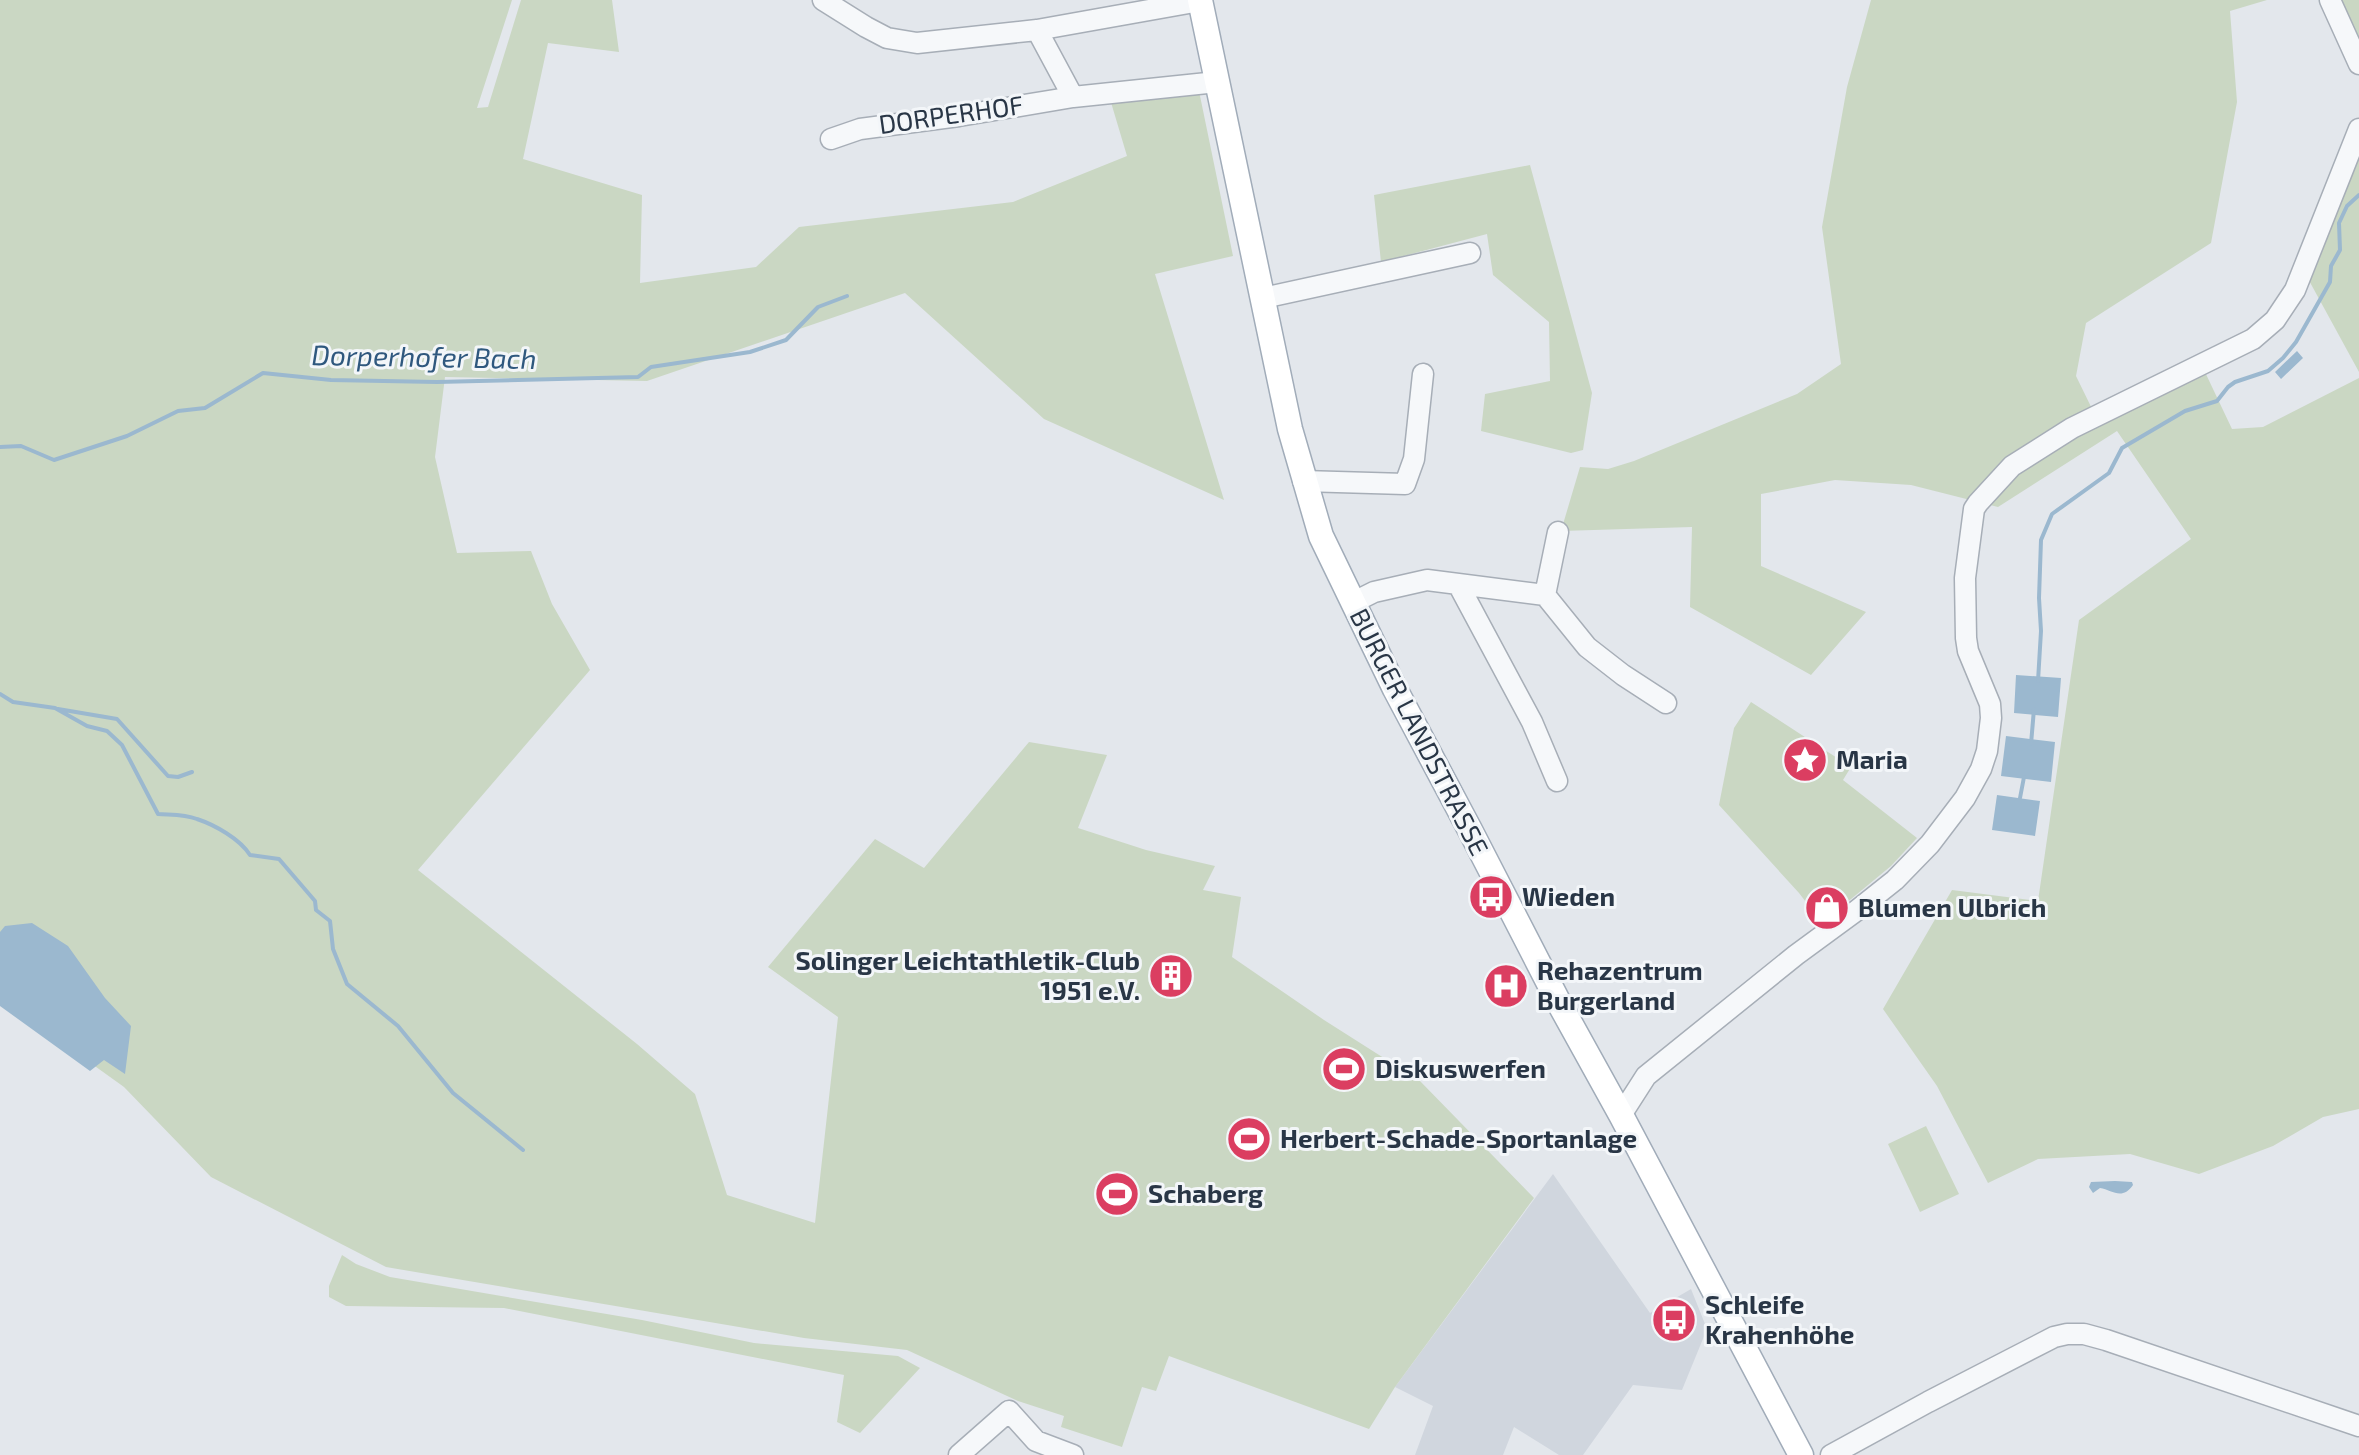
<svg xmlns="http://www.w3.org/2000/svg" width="2359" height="1455" font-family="'Exo 2',sans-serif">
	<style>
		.built { fill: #d0d6de }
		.green { fill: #cad7c3 }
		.water { fill: #9bb8cf }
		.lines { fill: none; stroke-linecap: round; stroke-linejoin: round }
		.stream { stroke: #9bb8cf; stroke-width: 4 }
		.minor-casing { stroke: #a7aeb7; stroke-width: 23 }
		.major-casing { stroke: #a1acb9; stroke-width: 27 }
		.minor { stroke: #f6f8fa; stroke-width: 20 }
		.major { stroke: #fff; stroke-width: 24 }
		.labels { text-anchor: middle; stroke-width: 6; stroke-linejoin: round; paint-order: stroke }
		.street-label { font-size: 26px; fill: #293646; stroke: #f3f6f9 }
		.poi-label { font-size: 26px; font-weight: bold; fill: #293646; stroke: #f3f6f9; text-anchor: start }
		.water-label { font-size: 28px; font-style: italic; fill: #2f587e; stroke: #f3f6f9 }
	</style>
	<rect width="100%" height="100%" fill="#e3e7ec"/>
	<path class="built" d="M1553,1174L1650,1313L1691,1289L1707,1329L1682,1390L1633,1385L1583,1455H1559L1514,1427L1503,1455H1415L1433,1406L1395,1387Z"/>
	<path class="green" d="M0,0H512L477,108L488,107L521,0H612L619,52L548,43L523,159L642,195L640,283L756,267L799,227L1013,202L1127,156L1110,99L1199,91L1233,256L1155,274L1224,500L1044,419L905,293L647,381L445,377L435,457L457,553L531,551L552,604L590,670L418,870L637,1044L695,1094L727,1195L815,1223L838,1017L768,967L875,839L924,868L1029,742L1107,755L1078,828L1146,850L1215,866L1203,890L1241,897L1232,957L1324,1020L1420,1081L1534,1198L1395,1387L1369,1429L1169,1356L1156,1391L1142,1387L1122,1447L1061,1427L1064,1416L1018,1401L907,1350L804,1338L386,1267L211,1177L124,1087L0,998Z
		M1871,0H2267L2230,11L2237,102L2211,243L2086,323L2076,376L2097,419L2204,370L2232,429L2263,427L2359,378V1109L2323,1117L2273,1146L2199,1174L2130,1154L2038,1159L1988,1183L1937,1086L1883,1009L1952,890L2038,901L2079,620L2191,539L2117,431L1998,507L1911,485L1835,480L1761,494V566L1866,612L1811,675L1690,607L1692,527L1561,531L1580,467L1608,469L1634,461L1797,394L1841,364L1822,227L1847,87Z
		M2336,0H2359V52Z
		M2359,142V372L2306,275Z
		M1530,165L1592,393L1583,450L1571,453L1481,431L1485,394L1550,381L1549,322L1493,275L1487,234L1381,262L1374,195Z
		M1751,702L1851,767L1843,780L1917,838L1891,866L1822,923L1799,893L1719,805L1734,728Z
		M1926,1126L1959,1194L1920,1212L1888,1144Z
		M342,1255L356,1264L390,1277L642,1320L754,1343L898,1356L920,1368L860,1433L837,1422L844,1375L504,1308L346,1306L329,1297V1286Z"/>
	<path class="water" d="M2297,351L2303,358L2281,379L2275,372Z
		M2016,675L2061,678L2058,717L2014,713Z
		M2006,736L2055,742L2051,782L2001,776Z
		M1997,795L2040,801L2035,836L1992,830Z
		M32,923L68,946L105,998L131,1026L125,1074L104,1060L90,1071L0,1006V932L5,926Z
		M2115,1181L2132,1182L2133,1185C2122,1201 2112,1190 2100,1188L2093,1193L2089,1187L2091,1182Z"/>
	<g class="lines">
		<path class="stream" d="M0,447L21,446L54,460L127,436L178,411L205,408L263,373L331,380L437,382L638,377L651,367L750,352L786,340L818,307L847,296
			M2038,681L2041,631L2039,598L2041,540L2052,514L2109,473L2122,448L2185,411L2217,401L2228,387L2235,382L2268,371L2283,358L2296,342L2330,282L2331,266L2340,250L2339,223L2347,206L2359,195
			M0,694L13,702L55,708L87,726L107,731L122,745L158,814C171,815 184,814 197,819C215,825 240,839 250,855L279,859L315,901L316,910L330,921L333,949L347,984L398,1026L453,1093L523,1150
			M58,709L117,719L168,776L178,777L192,772
			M2031,744L2034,709
			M2020,798L2024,777"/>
		<g class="minor-casing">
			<path id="minor" d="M823,0L866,27L887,38L917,43L1037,30L1200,1
				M2330,0L2359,64
				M1037,30L1073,97
				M831,139L860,129L959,116L1073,97L1217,82
				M1263,298L1470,253
				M1303,481L1405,484L1414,459L1423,374
				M1458,584L1532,722L1557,781
				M1545,595L1558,532
				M1352,603L1374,592L1427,580L1545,595L1587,647L1623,675L1666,703
				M1621,1115L1646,1076L1796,955L1856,911L1895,880L1930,844L1965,798L1981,769L1987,751L1991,718L1990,704L1968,651L1966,638L1965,578L1974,509L1978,503L2012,466L2072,428L2253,339L2275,320L2295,290L2359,129
				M959,1455L1009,1411L1036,1441L1073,1455
				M1831,1455L1928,1402L2054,1337L2067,1334H2084L2106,1340L2359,1426"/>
		</g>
		<g class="major-casing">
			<path id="major" d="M1200,0L1290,429L1321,536L1395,689L1470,830L1559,1003L1621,1115L1801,1455"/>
		</g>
		<use href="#minor" class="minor"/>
		<use href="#major" class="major"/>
	</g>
	<defs>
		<g id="sight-disc" transform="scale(2.3)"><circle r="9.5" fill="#db3e61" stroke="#f3f6f9"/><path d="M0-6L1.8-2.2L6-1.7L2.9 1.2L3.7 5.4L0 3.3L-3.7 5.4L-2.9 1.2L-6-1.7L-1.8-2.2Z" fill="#fff"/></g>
		<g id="bus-disc" transform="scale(2.3)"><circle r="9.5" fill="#db3e61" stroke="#f3f6f9"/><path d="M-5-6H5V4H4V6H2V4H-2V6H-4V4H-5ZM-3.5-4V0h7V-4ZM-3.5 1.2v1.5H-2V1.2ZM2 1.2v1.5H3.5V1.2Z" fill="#fff"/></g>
		<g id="shop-disc" transform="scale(2.3)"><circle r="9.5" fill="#db3e61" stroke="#f3f6f9"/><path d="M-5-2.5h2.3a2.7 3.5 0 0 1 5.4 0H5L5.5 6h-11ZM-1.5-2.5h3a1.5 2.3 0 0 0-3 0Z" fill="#fff"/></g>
		<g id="building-disc" transform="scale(2.3)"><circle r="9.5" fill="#db3e61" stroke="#f3f6f9"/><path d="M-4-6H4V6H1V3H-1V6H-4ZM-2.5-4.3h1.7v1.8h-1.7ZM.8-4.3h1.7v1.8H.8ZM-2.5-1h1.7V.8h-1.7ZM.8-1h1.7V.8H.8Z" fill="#fff"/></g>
		<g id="hospital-disc" transform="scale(2.3)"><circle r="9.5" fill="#db3e61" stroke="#f3f6f9"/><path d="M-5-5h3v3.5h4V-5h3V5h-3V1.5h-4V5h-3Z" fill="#fff"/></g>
		<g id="stadium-disc" transform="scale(2.3)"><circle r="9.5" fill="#db3e61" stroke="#f3f6f9"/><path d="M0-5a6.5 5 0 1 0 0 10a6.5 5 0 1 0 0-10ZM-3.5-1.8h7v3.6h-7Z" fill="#fff"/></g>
	</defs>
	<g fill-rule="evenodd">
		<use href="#sight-disc" x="1805" y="760"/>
		<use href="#bus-disc" x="1491" y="897"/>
		<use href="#shop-disc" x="1827" y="908"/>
		<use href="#building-disc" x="1171" y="976"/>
		<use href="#hospital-disc" x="1506" y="986"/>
		<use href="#stadium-disc" x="1344" y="1069"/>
		<use href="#stadium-disc" x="1249" y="1139"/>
		<use href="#stadium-disc" x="1117" y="1194"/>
		<use href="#bus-disc" x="1674" y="1320"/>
	</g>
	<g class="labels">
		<g class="street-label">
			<text transform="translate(951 115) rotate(-8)" y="9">DORPERHOF</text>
			<text transform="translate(1419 732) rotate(63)" y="9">BURGER LANDSTRASSE</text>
		</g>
		<g class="poi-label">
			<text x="1836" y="769">Maria</text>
			<text x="1522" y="906">Wieden</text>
			<text x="1858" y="917">Blumen Ulbrich</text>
			<text x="1140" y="970" text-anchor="end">Solinger Leichtathletik-Club<tspan x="1140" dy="30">1951 e.V.</tspan></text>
			<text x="1537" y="980">Rehazentrum<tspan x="1537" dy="30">Burgerland</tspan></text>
			<text x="1375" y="1078">Diskuswerfen</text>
			<text x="1280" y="1148">Herbert-Schade-Sportanlage</text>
			<text x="1148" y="1203">Schaberg</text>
			<text x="1705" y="1314">Schleife<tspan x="1705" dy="30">Krahenhöhe</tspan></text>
		</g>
		<g class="water-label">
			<text transform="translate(424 357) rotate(1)" y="10">Dorperhofer Bach</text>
		</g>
	</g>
</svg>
